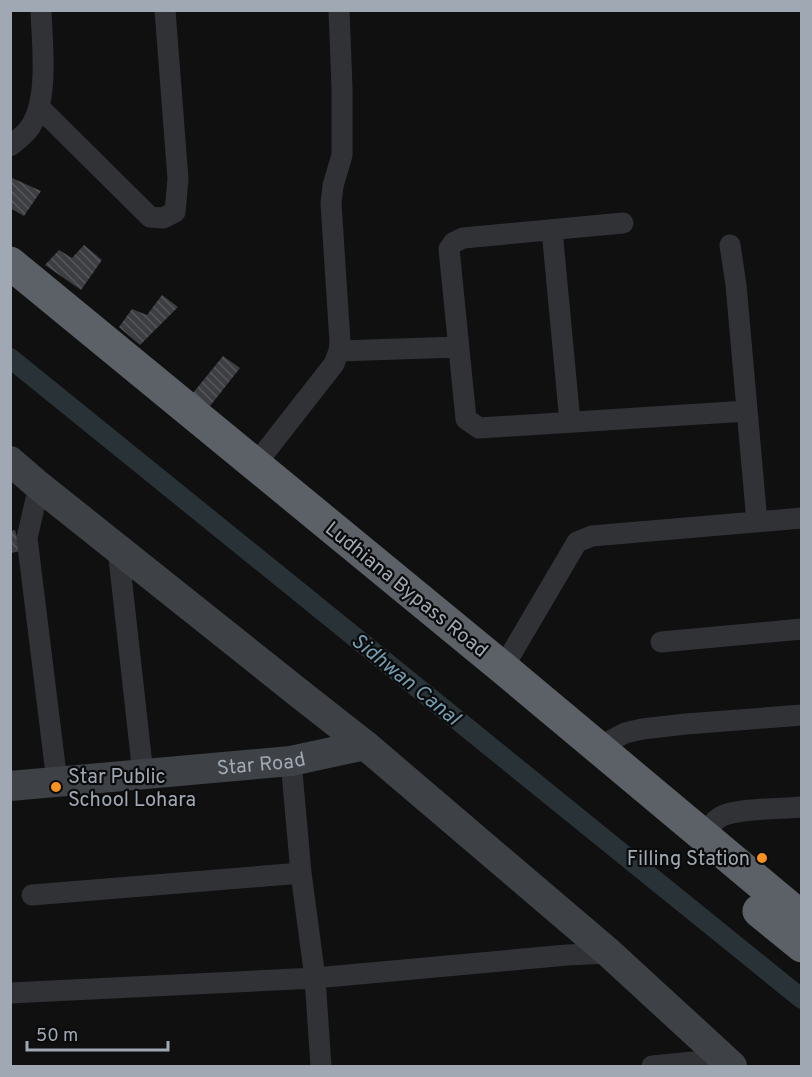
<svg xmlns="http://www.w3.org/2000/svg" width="812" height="1077" font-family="Overpass,sans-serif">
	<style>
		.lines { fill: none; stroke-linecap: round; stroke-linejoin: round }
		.canal { stroke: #283237; stroke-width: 20 }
		.building { fill: url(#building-back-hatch) }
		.street { stroke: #313236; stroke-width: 21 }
		.secondary { stroke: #3e4146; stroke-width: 30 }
		.highway { stroke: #5c6167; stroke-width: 33 }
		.poi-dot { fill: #f79221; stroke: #0b0b0c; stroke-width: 2 }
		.labels { text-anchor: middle; stroke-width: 4.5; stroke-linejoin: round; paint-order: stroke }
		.street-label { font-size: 20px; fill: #a0a8b3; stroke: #0b0b0c }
		.poi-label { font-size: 20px; fill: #a0a8b3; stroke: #0b0b0c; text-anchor: start }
		.water-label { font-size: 21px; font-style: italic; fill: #759cb0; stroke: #0b0b0c }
	</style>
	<defs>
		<pattern id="building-back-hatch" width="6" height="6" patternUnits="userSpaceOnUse" patternTransform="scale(1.5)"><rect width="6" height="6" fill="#3c3e41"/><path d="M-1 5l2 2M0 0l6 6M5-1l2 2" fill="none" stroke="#55575a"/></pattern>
	</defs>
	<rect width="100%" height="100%" fill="#101011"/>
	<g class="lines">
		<path class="canal" d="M10,358L802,999"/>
	</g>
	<path class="building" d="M10,177L41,191L24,216L10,208Z
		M84,245L102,260L81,290L45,265L59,250L72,258Z
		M162,295L178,307L140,345L119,327L132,309L147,315Z
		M223,356L240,368L210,406L193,393Z
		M15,530L21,551L10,553V531Z"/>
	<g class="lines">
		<path class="street" d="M40,108L150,217L163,218L175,212L178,179L165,10
			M10,146C16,141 23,136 28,130C50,102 42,45 41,10
			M623,223L463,238L453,243L449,249L466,419L479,428L747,411
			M552,230L570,422
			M730,245L736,285L757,522
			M339,351L458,347
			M255,465L334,364L339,351L340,342L331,203L333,186L342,155V88L339,10
			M39,486L27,538L57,782
			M118,549L143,774
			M661,642L802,629
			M503,668L577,542L592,536L802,518
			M601,750L612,740L625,733L642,729L686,724L802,715
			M291,761L301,873L315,978L321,1066
			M702,835C708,828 714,820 722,816C739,808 782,809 802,807
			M32,895L301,873
			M10,993L315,978L567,955L609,953
			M652,1066L724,1059"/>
		<g class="secondary">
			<path d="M10,461L39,486L300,694L365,745L609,953L732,1066"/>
			<path id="s1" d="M10,786L291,761L365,745"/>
		</g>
		<path class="highway" d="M10,263L503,668L802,918
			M759,911L802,946"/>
	</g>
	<g class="poi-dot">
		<circle cx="56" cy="787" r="6"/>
		<circle cx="762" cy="858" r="6"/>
	</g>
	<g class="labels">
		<g class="street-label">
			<text transform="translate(407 589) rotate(39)" y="7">Ludhiana Bypass Road</text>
			<text dy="7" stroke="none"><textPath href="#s1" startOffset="252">Star Road</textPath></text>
		</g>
		<g class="poi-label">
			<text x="68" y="783">Star Public<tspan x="68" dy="23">School Lohara</tspan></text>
			<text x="750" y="865" text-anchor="end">Filling Station</text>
		</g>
		<g class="water-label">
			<text transform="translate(406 679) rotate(39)" y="7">Sidhwan Canal</text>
		</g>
	</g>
	<rect width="812" height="1077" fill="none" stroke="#a0a8b3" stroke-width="24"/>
	<path d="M27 1041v9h141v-9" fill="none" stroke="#a0a8b3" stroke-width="3"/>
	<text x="36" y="1041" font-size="18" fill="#a0a8b3" stroke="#0b0b0c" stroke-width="4.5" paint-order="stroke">50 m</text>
</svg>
